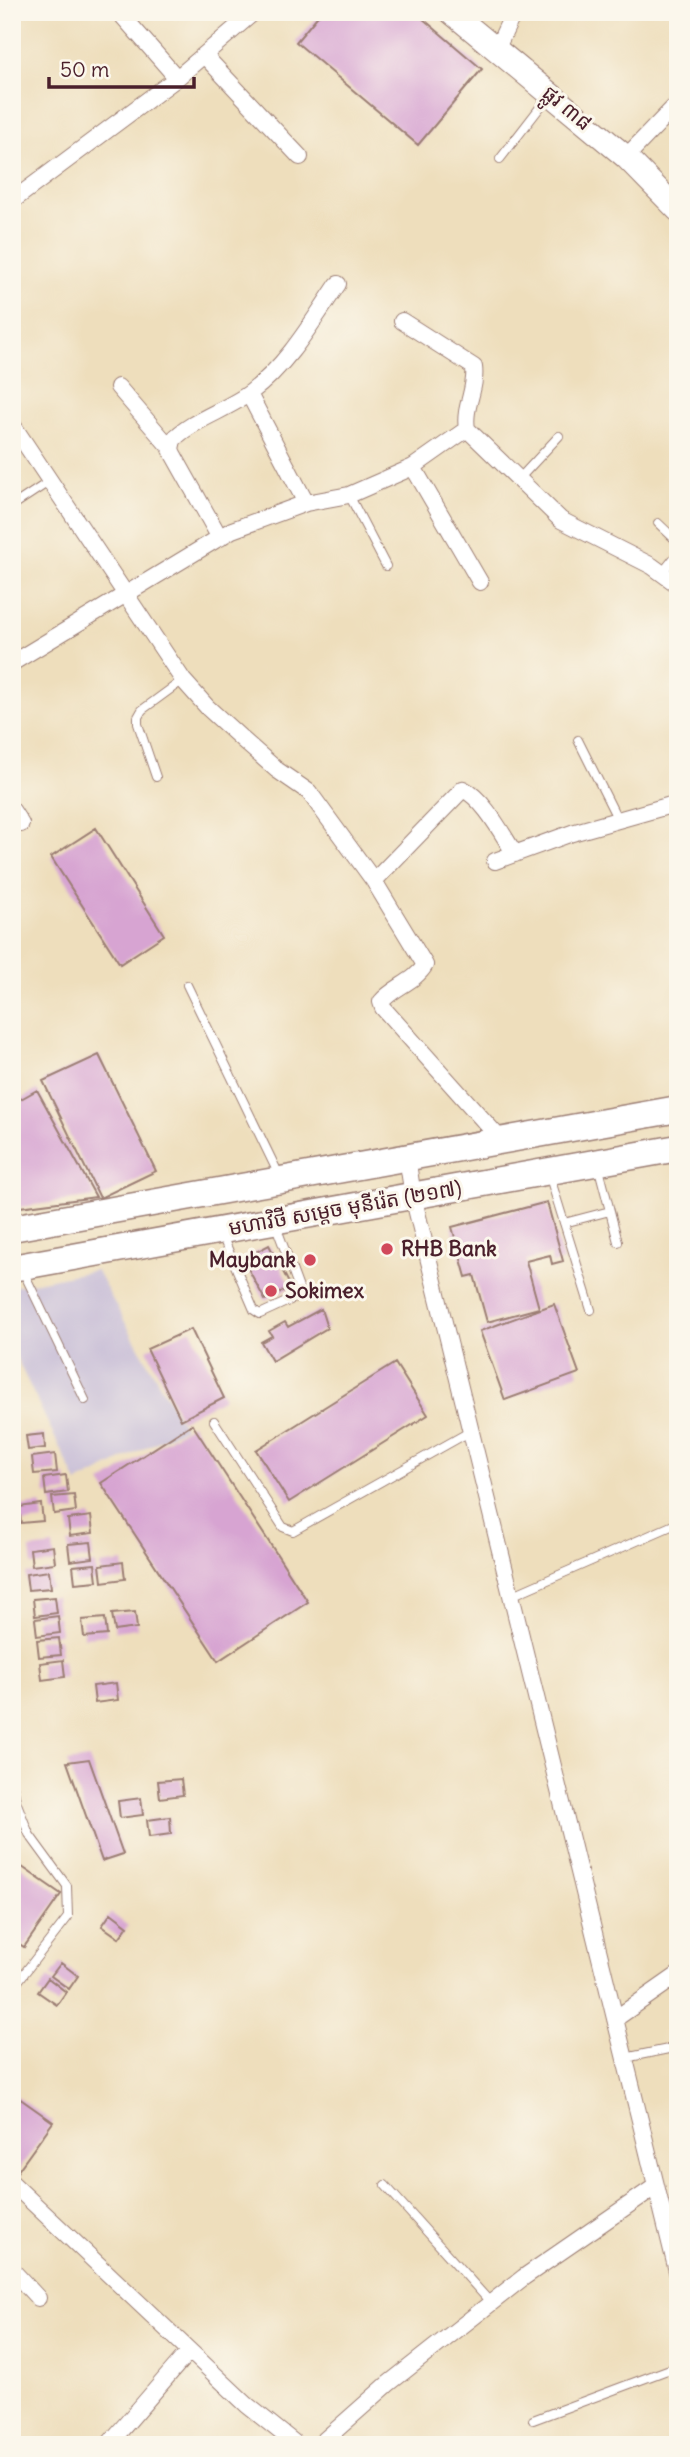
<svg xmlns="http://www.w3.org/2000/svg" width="690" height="2457" font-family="Delius,'Noto Sans Khmer',sans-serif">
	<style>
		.industrial { fill: #c9bfd7 }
		.building { fill: #d7a4d2 }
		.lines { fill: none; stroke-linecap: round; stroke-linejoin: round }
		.lane-casing { stroke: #9c7e74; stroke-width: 10 }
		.street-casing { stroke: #9c7e74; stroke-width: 18 }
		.secondary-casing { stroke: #9c7e74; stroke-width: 25 }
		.primary-casing { stroke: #9c7e74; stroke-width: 29 }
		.lane { stroke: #fff; stroke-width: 8 }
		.street { stroke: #fff; stroke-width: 16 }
		.secondary { stroke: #fff; stroke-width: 23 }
		.primary { stroke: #fff; stroke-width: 26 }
		.poi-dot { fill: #d1495b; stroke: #fbf7ec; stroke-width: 2.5 }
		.labels { text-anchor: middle; stroke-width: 6; stroke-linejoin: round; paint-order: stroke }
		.street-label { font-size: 21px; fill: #4a1f2b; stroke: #fbf7ec }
		.poi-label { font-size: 21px; font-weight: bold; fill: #4a1f2b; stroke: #fbf7ec; text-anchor: start }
	</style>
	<rect width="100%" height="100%" fill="#fbf7ec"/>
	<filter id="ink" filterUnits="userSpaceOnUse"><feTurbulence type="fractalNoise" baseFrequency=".0143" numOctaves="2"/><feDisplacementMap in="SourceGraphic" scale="14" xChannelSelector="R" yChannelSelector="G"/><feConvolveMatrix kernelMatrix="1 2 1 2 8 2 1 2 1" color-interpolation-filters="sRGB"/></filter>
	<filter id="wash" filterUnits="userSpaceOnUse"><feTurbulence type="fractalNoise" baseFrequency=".00686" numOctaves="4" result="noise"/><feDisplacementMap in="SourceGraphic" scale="28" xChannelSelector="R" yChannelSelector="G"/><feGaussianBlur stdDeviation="1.57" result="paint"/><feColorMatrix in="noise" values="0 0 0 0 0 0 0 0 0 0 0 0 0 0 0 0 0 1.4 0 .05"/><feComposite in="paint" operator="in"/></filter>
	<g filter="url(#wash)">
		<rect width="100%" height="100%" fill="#eedebc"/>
		<path class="industrial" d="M96,1270L184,1428L77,1483L12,1349V1287Z"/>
		<g id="blocks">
			<path class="building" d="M321,12H415L482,69L418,145L296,42Z
				M96,828L164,935L120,964L51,857Z
				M99,1055L156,1171L100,1198L43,1081Z
				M37,1090L96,1197L12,1208V1104Z
				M547,1202L563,1261L552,1264L550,1255L526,1261L539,1308L487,1322L474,1275L466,1277L452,1227Z
				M269,1245L291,1287L265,1300L243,1259Z
				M554,1304L579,1373L505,1400L480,1331Z
				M321,1309L327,1328L272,1361L261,1342L272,1336L269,1331L285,1322L288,1327Z
				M191,1329L224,1398L181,1420L147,1349Z
				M395,1363L428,1415L289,1502L256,1450Z
				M192,1424L308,1602L218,1661L101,1483Z
				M44,1434L45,1448L28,1450L26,1436Z
				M55,1454L57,1472L34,1474L32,1457Z
				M66,1475L68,1492L46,1495L44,1478Z
				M74,1495L76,1511L54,1514L52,1497Z
				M41,1504L43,1521L21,1523L19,1507Z
				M91,1516L93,1533L70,1536L68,1519Z
				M91,1542L93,1558L70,1561L68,1544Z
				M53,1546L55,1563L32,1566L30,1549Z
				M123,1562L125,1579L102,1582L100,1565Z
				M95,1564L97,1581L75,1583L73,1566Z
				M49,1571L51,1588L28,1590L26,1574Z
				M55,1597L57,1613L35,1616L33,1599Z
				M135,1612L137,1628L115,1631L112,1614Z
				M58,1616L60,1633L37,1636L35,1619Z
				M105,1618L107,1635L84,1637L82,1620Z
				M59,1638L61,1655L39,1657L37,1640Z
				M63,1660L65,1677L42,1680L40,1663Z
				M116,1683L118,1700L95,1703L93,1686Z
				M89,1759L123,1854L102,1861L67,1762Z
				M181,1779L183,1795L160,1798L158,1781Z
				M141,1798L143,1815L120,1818L118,1801Z
				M170,1817L171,1834L149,1837L147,1820Z
				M12,1860L61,1894L24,1947L12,1939Z
				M111,1913L128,1926L119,1938L102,1926Z
				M61,1963L78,1976L69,1989L51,1976Z
				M48,1978L66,1992L57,2005L38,1992Z
				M12,2093L53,2122L17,2172L12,2168Z"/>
		</g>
	</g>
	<g filter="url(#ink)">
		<use href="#blocks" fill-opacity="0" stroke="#9c7e74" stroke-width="2"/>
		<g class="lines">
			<g class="lane-casing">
				<path id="lane" d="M500,159L548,97
					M518,480L559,436
					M349,495L386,566
					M12,506L50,481
					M658,523L678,542
					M662,573L678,553
					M578,740L618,820
					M156,777L138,724V717L142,710L183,680
					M187,985L280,1177
					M598,1165L618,1242
					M549,1174L591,1310
					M564,1223L610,1211
					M221,1233L254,1310L260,1314L297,1297L300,1291L276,1226
					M22,1269L85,1400
					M214,1421L283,1527L293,1531L471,1431
					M511,1596L678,1523
					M12,1781L16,1801L29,1834L67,1886L68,1917L12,1989
					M625,2058L678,2047
					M385,2185L491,2303
					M533,2420L678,2366"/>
			</g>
			<g class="street-casing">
				<path id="street" d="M119,12L177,78
					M496,50L514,12
					M204,55L300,157
					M626,157L678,103
					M12,201L177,78L254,12
					M402,321L474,367C477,389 463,407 467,429L561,520L652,566L678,585
					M118,387L167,444H171
					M249,394L306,503
					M12,424L183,680L208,708L243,740L277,770L309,792L374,881L425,965C415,982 393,987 381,1002L383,1008L501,1140
					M413,467L480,582
					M220,538L173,454L171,449L173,440C190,421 229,409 251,392C288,364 312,322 338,284
					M12,663L232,530L306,503L349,495L413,467L467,429
					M12,810L21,824
					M495,861L572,833L678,803
					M374,881L463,789C484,799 502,834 515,854
					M407,1157L413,1196L678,2275
					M615,2019L678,1975
					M12,2183L247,2405L297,2445
					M12,2270L38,2298
					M108,2445L189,2351
					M319,2445L388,2384L524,2277L656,2186"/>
			</g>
			<g class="secondary-casing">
				<path id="secondary" d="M451,12L626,157L678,210"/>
			</g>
			<g class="primary-casing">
				<path id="primary" d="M12,1228L678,1109
					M12,1268L678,1148"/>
			</g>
			<use href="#lane" class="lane"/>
			<use href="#street" class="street"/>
			<use href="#secondary" class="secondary"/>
			<use href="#primary" class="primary"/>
		</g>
	</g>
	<g class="poi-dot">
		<circle cx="387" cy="1249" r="7"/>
		<circle cx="310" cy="1260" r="7"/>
		<circle cx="271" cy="1291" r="7"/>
	</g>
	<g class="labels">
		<g class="street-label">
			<text transform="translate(567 108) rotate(40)" y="7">ផ្លូវ ៣៨</text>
			<text transform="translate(345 1208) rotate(-10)" y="7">មហាវិថី សម្តេច មុនីរ៉េត (២១៧)</text>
		</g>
		<g class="poi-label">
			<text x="401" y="1256">RHB Bank</text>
			<text x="296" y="1267" text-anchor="end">Maybank</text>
			<text x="285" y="1298">Sokimex</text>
		</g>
	</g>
	<rect width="690" height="2457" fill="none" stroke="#fbf7ec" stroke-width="42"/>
	<path d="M49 77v10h145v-10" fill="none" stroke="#4a1f2b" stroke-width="3.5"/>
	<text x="60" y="77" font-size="21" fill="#4a1f2b" stroke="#fbf7ec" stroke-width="5" paint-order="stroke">50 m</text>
</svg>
